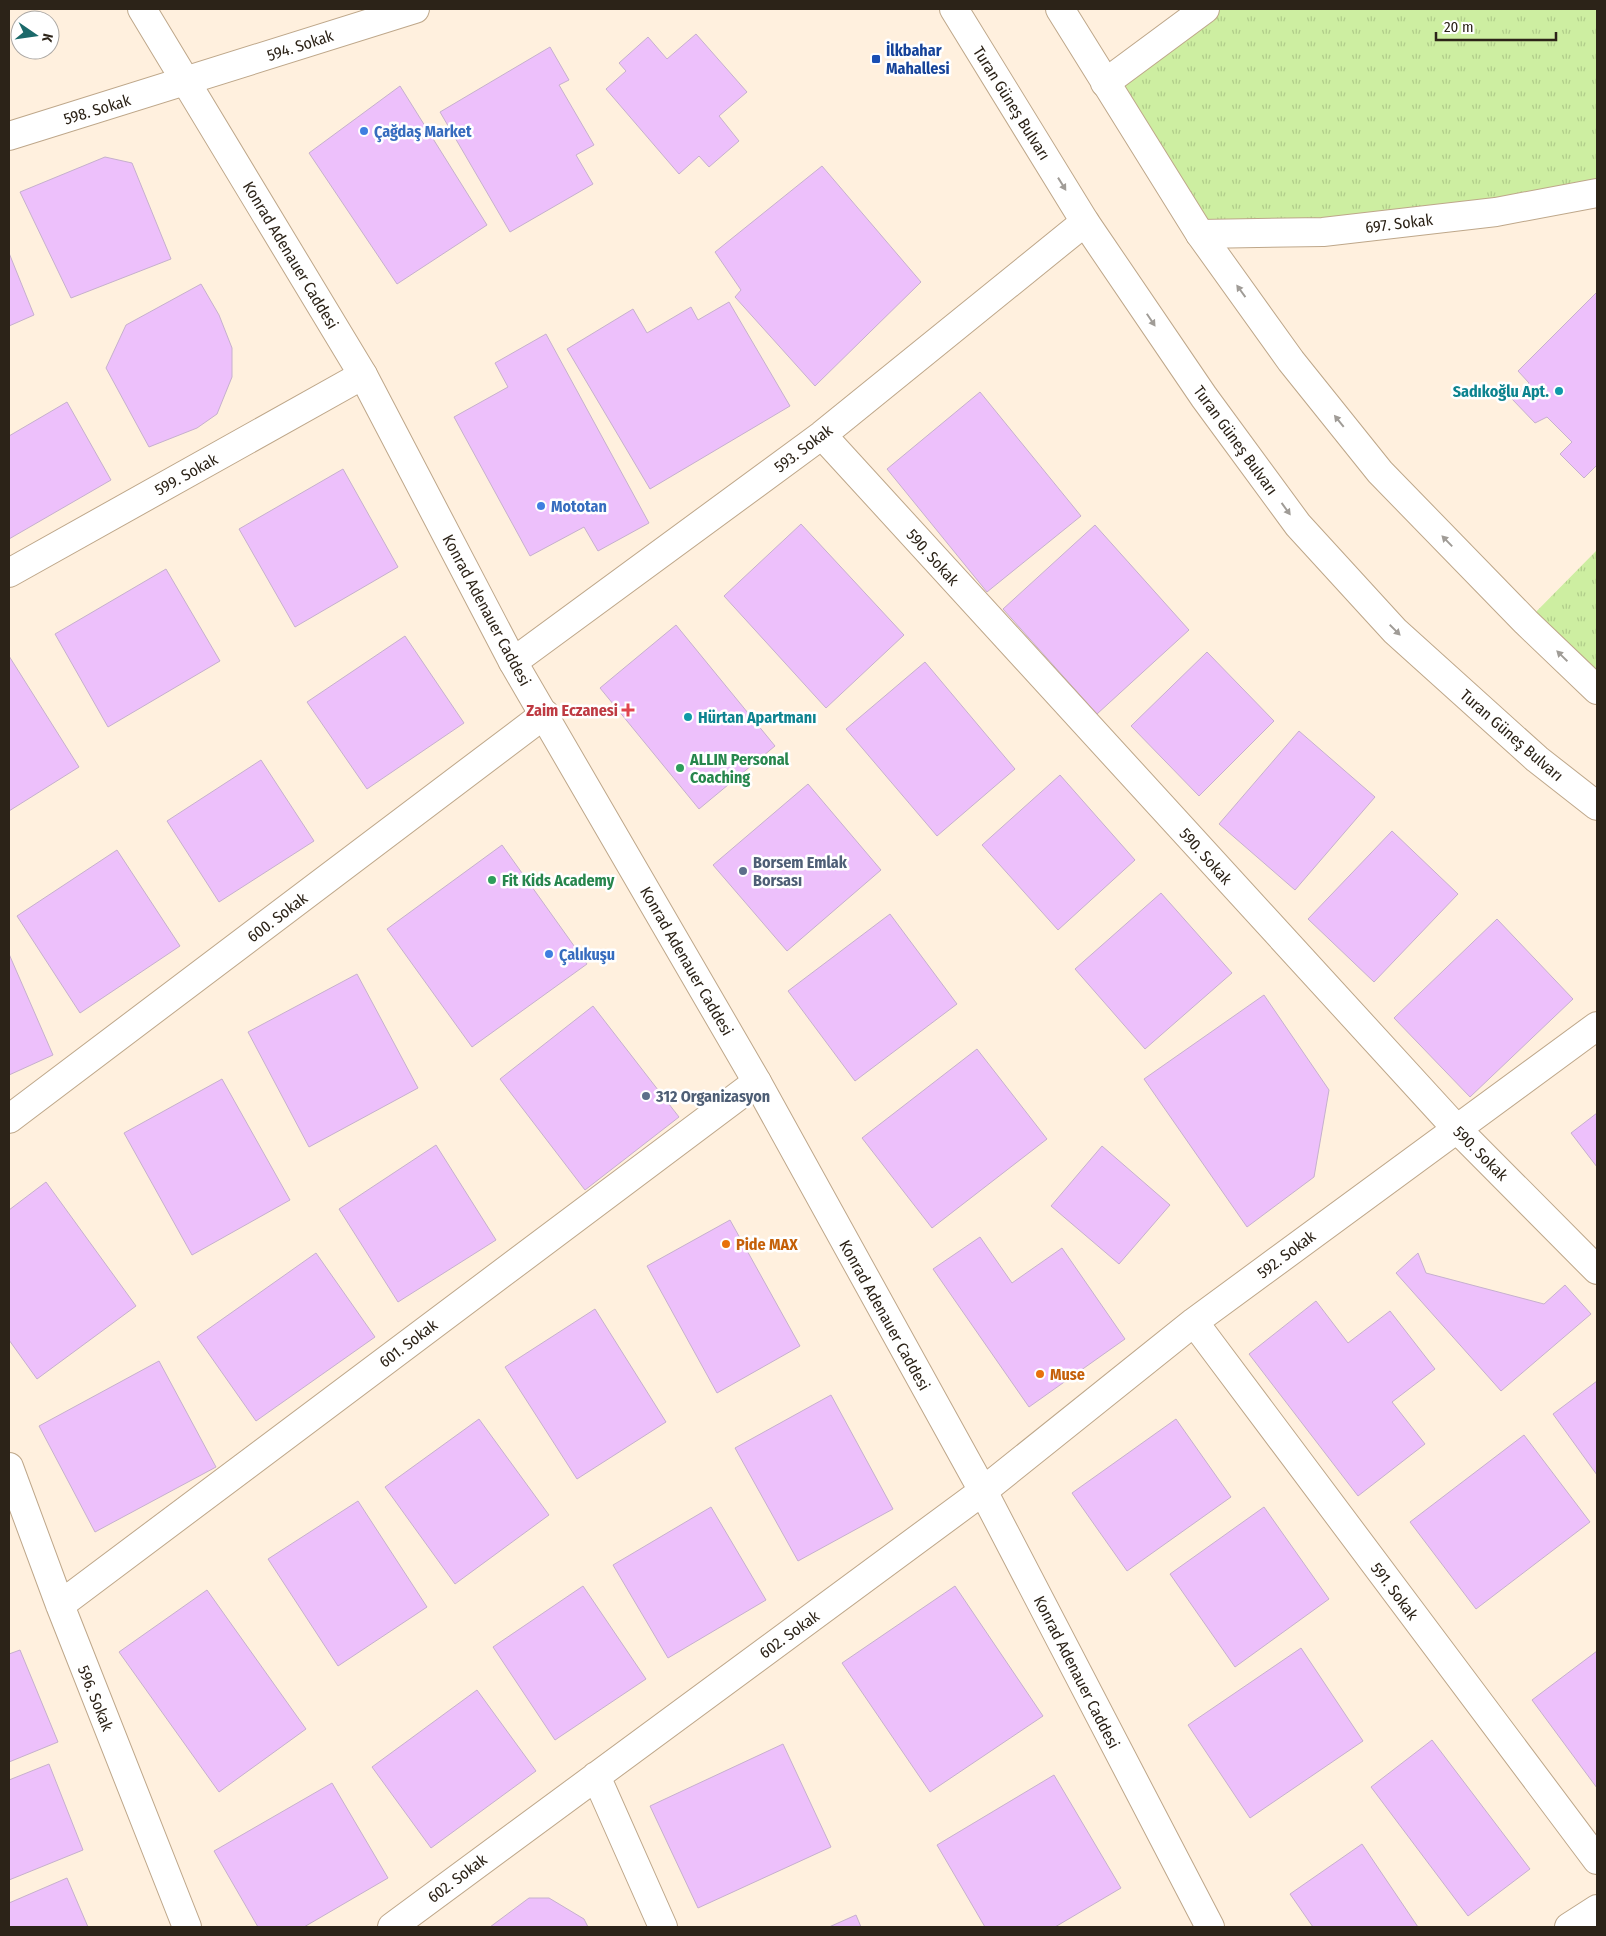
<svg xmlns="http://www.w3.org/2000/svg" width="1606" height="1936" font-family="'Fira Sans Condensed',sans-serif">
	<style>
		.grass { fill: url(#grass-tufts) }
		.building { fill: #edc0fb; stroke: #c6b0cd }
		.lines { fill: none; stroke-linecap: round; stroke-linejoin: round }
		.minor-casing { stroke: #bea78a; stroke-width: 30 }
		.major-casing { stroke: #bea78a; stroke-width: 30 }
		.minor { stroke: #fff; stroke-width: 28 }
		.major { stroke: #fff; stroke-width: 28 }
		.oneway { fill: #a09c97 }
		.transit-dot { fill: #1a4fb4; stroke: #fff; stroke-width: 2 }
		.shop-dot { fill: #3f7fe0; stroke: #fff; stroke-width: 2 }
		.culture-dot { fill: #0f9aa8; stroke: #fff; stroke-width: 2 }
		.health-dot { fill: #e0444e; stroke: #fff; stroke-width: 2 }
		.leisure-dot { fill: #2e9e5b; stroke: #fff; stroke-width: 2 }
		.service-dot { fill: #5c6f8a; stroke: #fff; stroke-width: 2 }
		.food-dot { fill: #e8710a; stroke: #fff; stroke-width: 2 }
		.labels { text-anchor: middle; stroke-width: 5; stroke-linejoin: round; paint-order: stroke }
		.street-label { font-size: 16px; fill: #2c2318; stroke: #fff }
		.transit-label { font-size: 16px; font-weight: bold; fill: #164399; stroke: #fff; text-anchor: start }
		.shop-label { font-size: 16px; font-weight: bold; fill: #366cbe; stroke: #fff; text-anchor: start }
		.culture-label { font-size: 16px; font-weight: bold; fill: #0d838f; stroke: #fff; text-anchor: end }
		.health-label { font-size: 16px; font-weight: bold; fill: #be3a42; stroke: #fff; text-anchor: end }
		.leisure-label { font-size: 16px; font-weight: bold; fill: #27864d; stroke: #fff; text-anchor: start }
		.service-label { font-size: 16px; font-weight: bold; fill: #4e5e75; stroke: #fff; text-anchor: start }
		.food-label { font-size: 16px; font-weight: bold; fill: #c56008; stroke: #fff; text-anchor: start }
	</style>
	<defs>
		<pattern id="grass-tufts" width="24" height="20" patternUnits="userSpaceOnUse" patternTransform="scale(1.25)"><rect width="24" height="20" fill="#cdeea1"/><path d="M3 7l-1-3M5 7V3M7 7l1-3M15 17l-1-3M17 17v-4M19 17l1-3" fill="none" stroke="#b0cc8a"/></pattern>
	</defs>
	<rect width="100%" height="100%" fill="#fff0de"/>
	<path class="grass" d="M1205,9H1597V193L1200,234L1105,83Z
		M1597,550V690L1526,622Z"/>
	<path class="building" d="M696,34L747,92L719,116L739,141L709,167L699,156L679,174L606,89L626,71L619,63L648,37L667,59Z
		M550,47L569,80L559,85L594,145L576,155L593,184L510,232L440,112Z
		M400,86L487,225L397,284L309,153Z
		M105,157L132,163L171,259L71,298L20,192Z
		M822,166L921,282L815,386L735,297L741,290L715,252Z
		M9,253L34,315L9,326Z
		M201,284L219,315L232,348V377L217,414L197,428L149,447L106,368L126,325Z
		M1597,292V465L1584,478L1560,454L1572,442L1547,417L1535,423L1512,399L1529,383L1518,371Z
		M729,302L790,406L650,489L567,349L633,309L647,333L691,307L698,320Z
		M546,334L649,523L598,551L584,527L530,556L454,417L508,387L495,363Z
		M980,392L1081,516L987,592L887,469Z
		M67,402L111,480L9,539V436Z
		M343,469L398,567L295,627L239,529Z
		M801,524L904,635L826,708L724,596Z
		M1095,525L1189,630L1097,714L1003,609Z
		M166,569L220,661L108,727L55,634Z
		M676,625L775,746L699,809L600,688Z
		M405,636L464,723L367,789L307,702Z
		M1207,652L1274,721L1199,796L1131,726Z
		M9,656L79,767L9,811Z
		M925,662L1015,769L937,836L846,729Z
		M1299,731L1375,797L1295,890L1219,824Z
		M261,760L314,841L219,902L167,821Z
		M1060,775L1135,860L1058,930L982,845Z
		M808,784L881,870L787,951L713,865Z
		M1392,831L1458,894L1374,982L1308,919Z
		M502,845L587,964L472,1047L387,929Z
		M117,850L180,946L80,1013L17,916Z
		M1161,893L1232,973L1145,1049L1075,969Z
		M890,914L957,1004L855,1081L788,991Z
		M1497,919L1573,999L1470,1097L1394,1018Z
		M9,954L53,1055L9,1075Z
		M357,974L418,1088L309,1147L248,1032Z
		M1264,995L1329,1090L1314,1177L1247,1227L1144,1079Z
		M593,1006L679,1117L585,1190L500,1079Z
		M977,1049L1047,1139L932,1228L862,1138Z
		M222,1079L290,1200L192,1255L124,1133Z
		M1597,1113V1167L1571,1133Z
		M436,1145L496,1240L398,1302L339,1209Z
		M1102,1146L1170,1205L1119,1264L1051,1206Z
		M46,1182L136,1306L37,1379L9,1340V1210Z
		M730,1220L800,1346L717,1393L647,1266Z
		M980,1237L1012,1283L1062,1248L1125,1339L1029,1407L933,1269Z
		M316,1253L375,1337L256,1421L197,1337Z
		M1418,1253L1426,1273L1544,1304L1565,1285L1591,1314L1501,1391L1396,1273Z
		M1316,1301L1348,1343L1390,1311L1435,1369L1392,1402L1425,1444L1358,1496L1249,1354Z
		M595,1309L666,1422L577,1479L505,1367Z
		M159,1361L216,1467L95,1532L39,1426Z
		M1597,1381V1475L1553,1414Z
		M831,1395L893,1509L798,1561L735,1448Z
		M479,1419L549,1515L455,1584L385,1487Z
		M1176,1419L1231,1497L1127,1571L1072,1493Z
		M1524,1435L1590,1522L1476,1609L1410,1522Z
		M358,1501L427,1607L338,1666L268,1559Z
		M711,1507L766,1600L668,1658L613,1565Z
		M1264,1507L1329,1599L1235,1667L1170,1574Z
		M583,1586L646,1679L555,1740L493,1647Z
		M955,1586L1043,1716L930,1792L842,1663Z
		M207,1590L306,1729L219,1792L119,1652Z
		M1301,1648L1363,1741L1250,1818L1188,1725Z
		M20,1650L58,1742L9,1762V1654Z
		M1597,1651V1788L1532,1700Z
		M477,1690L536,1771L431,1848L372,1767Z
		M1432,1740L1530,1869L1468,1916L1371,1787Z
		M783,1744L831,1847L698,1908L650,1806Z
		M49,1764L83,1850L9,1880V1780Z
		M1054,1775L1121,1888L1055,1927H985L937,1845Z
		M332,1783L388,1878L304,1927H258L214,1851Z
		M1362,1844L1418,1927H1313L1290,1894Z
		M67,1878L88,1927H9V1903Z
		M529,1898H549L584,1919L588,1927H490Z
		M856,1915L861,1927H829Z"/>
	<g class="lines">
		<g class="minor-casing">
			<path id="minor" d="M1105,83L1205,9
				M9,136L415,9
				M1200,234L1323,232L1496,212L1597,193
				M822,435L1456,1128L1597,1270
				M9,573L363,375
				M513,662L822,435L1085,222
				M9,1119L545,714
				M1194,1322L1597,1860
				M9,1467L60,1605L187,1927
				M60,1605L757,1082
				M596,1776L663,1927
				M392,1927L983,1491L1194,1322L1597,1026
				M1569,1927L1597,1909"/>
		</g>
		<g class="major-casing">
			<path id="major" d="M142,9L363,375L513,662L757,1082L983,1491L1210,1927
				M954,9L1085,222L1204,397L1298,525L1395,631L1537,759L1597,806
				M1060,9L1200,234L1291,361L1380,472L1526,622L1597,690"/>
		</g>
		<use href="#minor" class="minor"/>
		<use href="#major" class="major"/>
	</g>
	<defs><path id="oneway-solid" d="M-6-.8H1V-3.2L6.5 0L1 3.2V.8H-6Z" transform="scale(1.25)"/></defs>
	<g class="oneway">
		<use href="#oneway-solid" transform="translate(1062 184) rotate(58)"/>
		<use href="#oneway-solid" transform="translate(1241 291) rotate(-126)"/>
		<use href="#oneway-solid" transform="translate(1151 320) rotate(56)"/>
		<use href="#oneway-solid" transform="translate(1339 421) rotate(-129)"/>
		<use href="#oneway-solid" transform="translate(1286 509) rotate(54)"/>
		<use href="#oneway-solid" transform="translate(1447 541) rotate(-134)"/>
		<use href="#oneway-solid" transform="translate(1395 630) rotate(45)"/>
		<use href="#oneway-solid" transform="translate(1562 656) rotate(-136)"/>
	</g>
	<rect class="transit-dot" x="871" y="54" width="10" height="10" rx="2.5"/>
	<g class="shop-dot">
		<circle cx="364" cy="131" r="5"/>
		<circle cx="541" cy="506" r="5"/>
		<circle cx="549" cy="954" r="5"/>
	</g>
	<g class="culture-dot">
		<circle cx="1559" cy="391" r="5"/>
		<circle cx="688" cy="717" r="5"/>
	</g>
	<path class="health-dot" d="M625.5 702.5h5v5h5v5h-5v5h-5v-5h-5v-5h5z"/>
	<g class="leisure-dot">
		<circle cx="680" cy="768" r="5"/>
		<circle cx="492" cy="880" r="5"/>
	</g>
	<g class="service-dot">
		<circle cx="743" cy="871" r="5"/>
		<circle cx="646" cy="1096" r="5"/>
	</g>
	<g class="food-dot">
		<circle cx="726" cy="1244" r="5"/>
		<circle cx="1040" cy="1374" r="5"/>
	</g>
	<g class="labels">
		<g class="street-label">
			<text transform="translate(300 45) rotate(-18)" y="6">594. Sokak</text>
			<text transform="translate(1012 103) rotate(58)" y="6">Turan Güneş Bulvarı</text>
			<text transform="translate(97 109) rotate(-17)" y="6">598. Sokak</text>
			<text transform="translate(1399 223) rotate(-7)" y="6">697. Sokak</text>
			<text transform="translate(291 255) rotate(59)" y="6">Konrad Adenauer Caddesi</text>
			<text transform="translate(1236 440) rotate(54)" y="6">Turan Güneş Bulvarı</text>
			<text transform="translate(803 448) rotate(-37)" y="6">593. Sokak</text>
			<text transform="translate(186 474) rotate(-29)" y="6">599. Sokak</text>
			<text transform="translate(933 557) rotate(48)" y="6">590. Sokak</text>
			<text transform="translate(487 610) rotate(62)" y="6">Konrad Adenauer Caddesi</text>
			<text transform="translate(1512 735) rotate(41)" y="6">Turan Güneş Bulvarı</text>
			<text transform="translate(1206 856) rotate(48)" y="6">590. Sokak</text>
			<text transform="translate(277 917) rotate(-37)" y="6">600. Sokak</text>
			<text transform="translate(687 961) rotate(60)" y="6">Konrad Adenauer Caddesi</text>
			<text transform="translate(1481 1153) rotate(45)" y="6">590. Sokak</text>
			<text transform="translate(1286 1254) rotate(-37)" y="6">592. Sokak</text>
			<text transform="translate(885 1315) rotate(61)" y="6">Konrad Adenauer Caddesi</text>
			<text transform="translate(408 1343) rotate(-37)" y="6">601. Sokak</text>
			<text transform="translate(1395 1591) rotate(53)" y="6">591. Sokak</text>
			<text transform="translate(789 1634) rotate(-36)" y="6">602. Sokak</text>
			<text transform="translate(1077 1672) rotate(63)" y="6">Konrad Adenauer Caddesi</text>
			<text transform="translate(96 1698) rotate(68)" y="6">596. Sokak</text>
			<text transform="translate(457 1878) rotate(-37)" y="6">602. Sokak</text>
		</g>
		<g class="transit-label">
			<text x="886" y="56">İlkbahar<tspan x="886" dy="18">Mahallesi</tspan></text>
		</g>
		<g class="shop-label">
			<text x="374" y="137">Çağdaş Market</text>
			<text x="551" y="512">Mototan</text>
			<text x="559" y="960">Çalıkuşu</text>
		</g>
		<g class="culture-label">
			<text x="1549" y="397">Sadıkoğlu Apt.</text>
			<text x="698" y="723" text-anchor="start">Hürtan Apartmanı</text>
		</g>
		<g class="health-label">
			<text x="618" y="716">Zaim Eczanesi</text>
		</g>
		<g class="leisure-label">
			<text x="690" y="765">ALLIN Personal<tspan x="690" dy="18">Coaching</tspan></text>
			<text x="502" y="886">Fit Kids Academy</text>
		</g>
		<g class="service-label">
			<text x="753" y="868">Borsem Emlak<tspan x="753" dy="18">Borsası</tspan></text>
			<text x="656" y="1102">312 Organizasyon</text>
		</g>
		<g class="food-label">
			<text x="736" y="1250">Pide MAX</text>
			<text x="1050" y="1380">Muse</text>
		</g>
	</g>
	<rect width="1606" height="1936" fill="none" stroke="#2c2318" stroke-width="20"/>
	<g transform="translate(35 35) rotate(103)"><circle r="24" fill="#ffffff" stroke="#aba7a3"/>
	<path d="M0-4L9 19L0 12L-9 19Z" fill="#1b696a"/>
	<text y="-8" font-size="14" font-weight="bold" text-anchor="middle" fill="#2c2318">K</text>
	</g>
	<path d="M1436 32v8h120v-8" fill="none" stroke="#2c2318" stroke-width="2.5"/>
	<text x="1444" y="32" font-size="15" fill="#2c2318" stroke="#ffffff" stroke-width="4" paint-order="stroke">20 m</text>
</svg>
